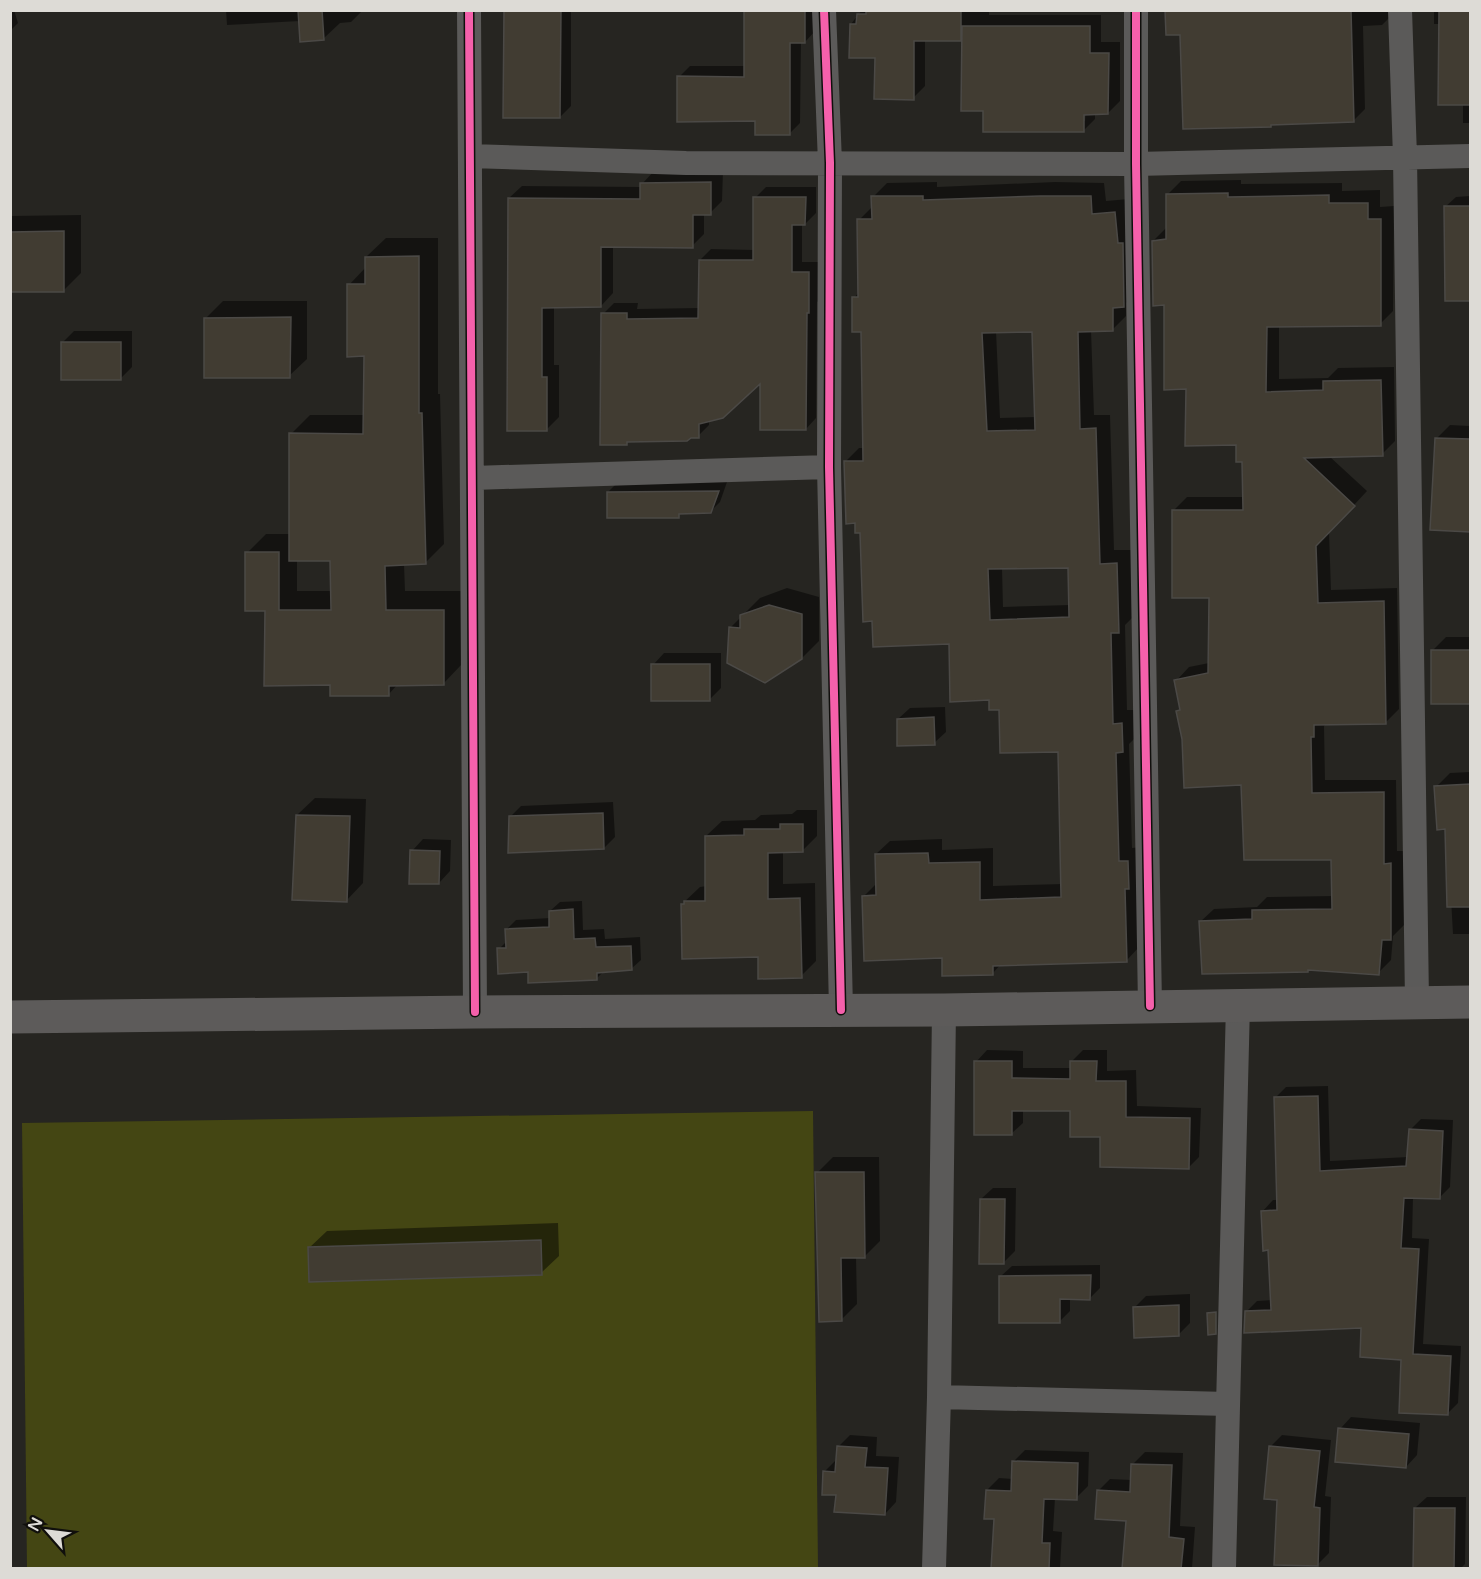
<svg xmlns="http://www.w3.org/2000/svg" width="1481" height="1579" font-family="'Varela Round',sans-serif">
	<style>
		.green { fill: #444613 }
		.shadow { fill: #0007; fill-rule: evenodd }
		.building { fill: #413c32; stroke: #4b4946; stroke-width: 1.5; fill-rule: evenodd }
		.lines { fill: none; stroke-linecap: round; stroke-linejoin: round }
		.minor { stroke: #5b5a59; stroke-width: 24 }
		.secondary { stroke: #5d5b5a; stroke-width: 33 }
		.cycleway-casing { stroke: #100f0c; stroke-width: 11 }
		.cycleway { stroke: #f560ab; stroke-width: 8 }
	</style>
	<rect width="100%" height="100%" fill="#262521"/>
	<path class="green" d="M813,1111L818,1568H27L22,1123Z"/>
	<path class="shadow" d="M10,10H14L18,23L10,31Z
		M226,10H363L351,22L340,23L323,39L300,21L227,25Z
		M506,10H571V106L560,117Z
		M746,10H816V30L805,42H801L800,123L789,134L756,120L679,77L690,66H746Z
		M862,10H989V15H1101V42H1120V101L1108,113H1095V119L1083,131L985,110L963,40H925V86L913,98L876,56L851,24ZM1086,107L1085,121H1082Z
		M1167,10H1393V14L1382,25L1363,26L1365,109L1354,120L1182,33Z
		M1434,10H1470V123H1463V103L1440,24H1434Z
		M654,171H723L722,201L710,213H704V234L692,246H613V293L601,306H554V365H559V417L546,430L509,198L522,186L642,187V184Z
		M1241,180V184L1342,183V191L1380,190V207L1394,206L1393,311L1380,324L1279,326V379L1328,378L1338,368L1394,367L1395,441L1382,454L1329,456L1367,491L1329,532L1331,590L1397,588L1399,709L1386,722L1326,724L1324,726L1325,780H1396L1397,851H1404V925L1393,936L1391,960L1378,973L1310,969L1308,971L1200,922L1214,909L1257,907L1267,897L1333,896V858L1243,784L1184,739L1178,711L1181,708L1176,681L1189,667L1209,663L1211,596L1173,511L1187,497H1244L1243,461L1238,443L1187,388L1165,303L1153,241L1166,228L1168,194L1181,181Z
		M937,182V187L1055,182L1104,183L1106,201L1129,199L1137,292L1126,303V316L1112,330H1091L1094,415H1110L1114,550H1131L1132,618L1125,625L1127,710H1136V737L1129,744L1132,848L1141,847L1140,946L1127,960L1001,964L993,973L943,956L864,896L877,883L876,854L890,841L942,839V850L993,848V886L1063,884L1060,750L1000,709L991,699L950,643L874,620L862,531L845,462L859,448H865L862,330L854,298L859,292V220L873,206V197L887,183ZM996,331H1033L1036,417L1000,418ZM1069,567L1070,605L1003,607L1002,568Z
		M766,187H816V213L805,224H802V262H820L819,301L817,302L816,418L806,429L762,381L709,420V425L698,436L629,440L626,443L603,314L614,303H638L637,309L699,308L700,260L711,249L755,250V198Z
		M1470,196V299H1447L1445,207L1456,197Z
		M81,215V273L64,290L10,291V216Z
		M386,238H438V394H440L444,544L425,563L404,564L405,591H463L462,664L443,684H398L388,695L332,684L266,610L247,553L266,534H290L291,434L310,415H365L366,355L349,285L366,267V257ZM297,559H331L332,591H297Z
		M223,301H307V359L289,376L206,318Z
		M74,331H132V367L120,379L63,342Z
		M1450,425L1470,426V530L1432,529L1436,439Z
		M618,482H727L720,502L710,512H682L678,516L608,492Z
		M787,588L819,597V641L802,658L730,628L760,598Z
		M1446,637H1470V702L1433,703L1432,651Z
		M664,653H721V688L709,700L653,665Z
		M945,707L946,732L934,743L898,719L910,708Z
		M1470,772V934H1453L1447,828L1436,787L1450,773Z
		M315,798L366,799L363,883L346,901L297,815Z
		M613,802L615,837L604,848L510,817L521,806Z
		M797,810H817V836L802,851H783V884L815,883L816,961L801,976L759,955L682,904L700,887L707,886L706,836L722,821L755,820L761,815L792,814Z
		M423,839L451,840L450,871L439,883L412,851Z
		M582,901L583,930L604,929L605,939L640,937L641,960L631,969L604,971L597,978L529,971L499,949L507,941V929L516,920L550,918V911L560,902Z
		M987,1050L1023,1051V1068H1072V1061L1083,1050H1107V1071L1136,1070L1137,1106L1201,1108L1199,1157L1188,1168L1101,1136L1072,1110L1023,1109V1123L1011,1134L976,1062Z
		M1328,1086L1330,1161L1408,1157L1410,1130L1421,1119L1453,1120L1450,1187L1439,1198L1413,1197L1412,1238L1429,1239L1423,1344L1461,1346L1458,1403L1447,1414L1403,1358L1363,1327L1246,1312L1257,1301L1272,1300L1270,1249L1263,1211L1273,1200H1278L1275,1098L1286,1087Z
		M833,1157H879L880,1241L864,1257H856L857,1304L841,1320L817,1173Z
		M993,1188H1016L1015,1251L1004,1262L981,1199Z
		M558,1223L559,1256L541,1273L309,1248L327,1231Z
		M1100,1265V1288L1089,1299L1070,1298V1311L1059,1322L1001,1276L1012,1266Z
		M1190,1294V1323L1179,1334L1134,1308L1146,1296Z
		M1351,1417L1420,1423L1417,1455L1406,1467L1340,1429Z
		M850,1435L877,1437L876,1456L899,1457L896,1502L885,1514L837,1494L824,1472L836,1460L839,1446Z
		M1282,1435L1331,1440L1325,1496L1331,1497L1329,1553L1317,1565L1278,1499L1271,1446Z
		M1025,1450L1089,1452L1088,1486L1076,1498H1055L1053,1531L1062,1532L1060,1568H992L995,1518L987,1490L999,1478L1013,1479V1462Z
		M1145,1452L1183,1453L1180,1526L1195,1527L1192,1568H1124L1128,1519L1098,1491L1110,1479L1132,1480L1133,1464Z
		M1427,1497H1466L1465,1564L1461,1568H1415V1508Z"/>
	<path class="building" d="M298,10H322L324,40L300,42Z
		M504,10H561L560,118H503Z
		M744,10H805V43H790V135H755V121L677,122V76L744,77Z
		M866,10H961V41H914V100L874,99L875,58H849L850,24H856L857,14H866Z
		M1165,10H1351L1354,122L1271,125V127L1183,129L1180,35H1166Z
		M1439,10H1470V105H1438Z
		M962,26H1090V53H1109L1108,114L1084,115V132H983V111H961Z
		M711,182V215H693V248L601,247V307L542,308V377H547V431H507L508,198L640,199V183Z
		M1228,193V197L1329,195V203H1368V219H1381V326L1267,327L1266,392L1323,390V381L1381,380L1383,456L1304,458L1355,506L1316,546L1318,603L1384,601L1386,724L1314,725V737H1311L1312,793L1384,792V864L1391,863V940H1382L1379,975L1308,970V972L1202,974L1199,921L1252,919V910L1332,909L1331,860H1244L1241,785L1184,788L1182,739L1176,711L1180,710L1174,680L1208,673L1209,598H1172V510H1243L1242,462H1236V445L1185,446L1186,389L1164,390V305L1153,306L1152,241L1166,239V194Z
		M871,196H923V200L1040,196H1091L1092,214L1115,212L1118,243H1123L1124,307L1113,308V331L1078,332L1080,429L1096,428L1100,564L1117,563L1119,633H1111L1113,724L1122,723L1123,752L1116,753L1119,861H1128L1129,889H1125L1127,962L993,966V975L942,976V958L864,961L862,896L876,895L875,854L928,853L929,863L980,862V900L1061,897L1058,752L1000,753L999,710H989V700L950,702L949,644L873,647L872,621L863,622L860,533H855V523L846,524L844,461H863L861,332H852V297H858L857,219H872ZM1032,332L1035,430L987,431L982,333ZM1068,568L1069,617L990,620L988,569Z
		M753,197H806L805,225H792V272H809V313H807L806,430H760V384L723,418L699,424V438H691L687,441L627,442V445H600L601,313H627V319L698,318L699,260H753Z
		M1444,206H1470V301H1445Z
		M64,231V292H10V232Z
		M419,256V413H422L426,564L385,566L386,610H444V685L389,686V696H330V685L264,686L265,611H245V552H279V610H331L330,561H289V433L363,434L364,356L347,357V284H365V257Z
		M291,317L290,378H204V318Z
		M61,342H121V380H61Z
		M1435,438L1470,439V532L1430,530Z
		M719,491L711,513L679,514V518H607V492Z
		M769,605L802,614V659L765,683L727,663L729,627L740,628V615Z
		M1431,650H1470V704H1431Z
		M651,664H710V701H651Z
		M934,717L935,745L897,746V719Z
		M1470,784V907H1447L1445,829L1437,830L1434,786Z
		M603,813L604,849L508,853L509,816Z
		M296,815L350,816L347,902L292,900Z
		M780,824H803V852L768,853V899L800,898L802,978L758,979V957L682,959L681,904H684V901H705V836L744,835V829H780Z
		M410,850L440,851L439,884H409Z
		M573,909L574,939L595,938L596,947L631,946L632,970L597,973V980L528,983V972L498,974L497,948H506L505,929L549,927V911Z
		M974,1061H1012V1078L1070,1079V1061H1097L1096,1081H1126V1117L1190,1118L1189,1169L1100,1167V1137H1070V1111H1012V1135H974Z
		M1318,1096L1320,1171L1406,1166L1409,1129L1443,1131L1440,1199L1404,1198L1401,1248L1419,1249L1413,1354L1451,1356L1448,1415L1399,1413L1401,1360L1360,1357L1361,1328L1244,1333L1245,1311L1271,1310L1268,1250L1263,1251L1261,1211L1277,1210L1274,1097Z
		M815,1172H864L865,1258H841L842,1321L819,1322Z
		M980,1199H1005L1004,1264H979Z
		M541,1240L542,1275L309,1282L308,1247Z
		M1091,1275L1090,1300L1060,1299V1323H999V1276Z
		M1179,1305V1336L1134,1338L1133,1307Z
		M1216,1312V1334L1208,1335L1207,1313Z
		M1338,1428L1409,1434L1406,1468L1335,1462Z
		M837,1446L867,1448L865,1467L888,1468L885,1515L834,1512L836,1495H822L823,1471L835,1472Z
		M1269,1446L1320,1451L1314,1507L1320,1508L1318,1566L1274,1565L1277,1500L1264,1499Z
		M1012,1461L1078,1463L1077,1500L1044,1499L1042,1543H1050L1049,1569H991L994,1519H984L986,1490L1011,1491Z
		M1131,1464L1172,1465L1169,1537L1184,1539L1181,1569H1122L1126,1521L1095,1519L1097,1490L1130,1492Z
		M1414,1508H1455L1454,1569H1413Z"/>
	<g class="lines">
		<path class="minor" d="M469,10L475,1012
			M824,10L830,163L829,467L841,1010
			M1136,10V164L1150,1006
			M1400,10L1405,157L1417,1002
			M470,156L686,163L1136,164L1470,156
			M473,478L829,467
			M939,1397L1228,1404
			M934,1568L939,1397L944,1010
			M1224,1568L1238,1004"/>
		<path class="secondary" d="M10,1017L475,1012L944,1010L1470,1002"/>
		<g class="cycleway-casing">
			<path id="cycleway" d="M469,10L475,1012
				M824,10L830,163L829,467L841,1010
				M1136,10V164L1150,1006"/>
		</g>
		<use href="#cycleway" class="cycleway"/>
	</g>
	<rect width="1481" height="1579" fill="none" stroke="#dddbd6" stroke-width="24"/>
	<g transform="translate(48 1531) rotate(298)" stroke="#100f0c" stroke-width="4.5" paint-order="stroke">
	<path d="M0-4.5L10 22L0 15L-10 22Z" fill="#dddbd6"/>
	<text y="-9" font-size="16" font-weight="bold" text-anchor="middle" fill="#dddbd6">N</text>
	</g>
</svg>
